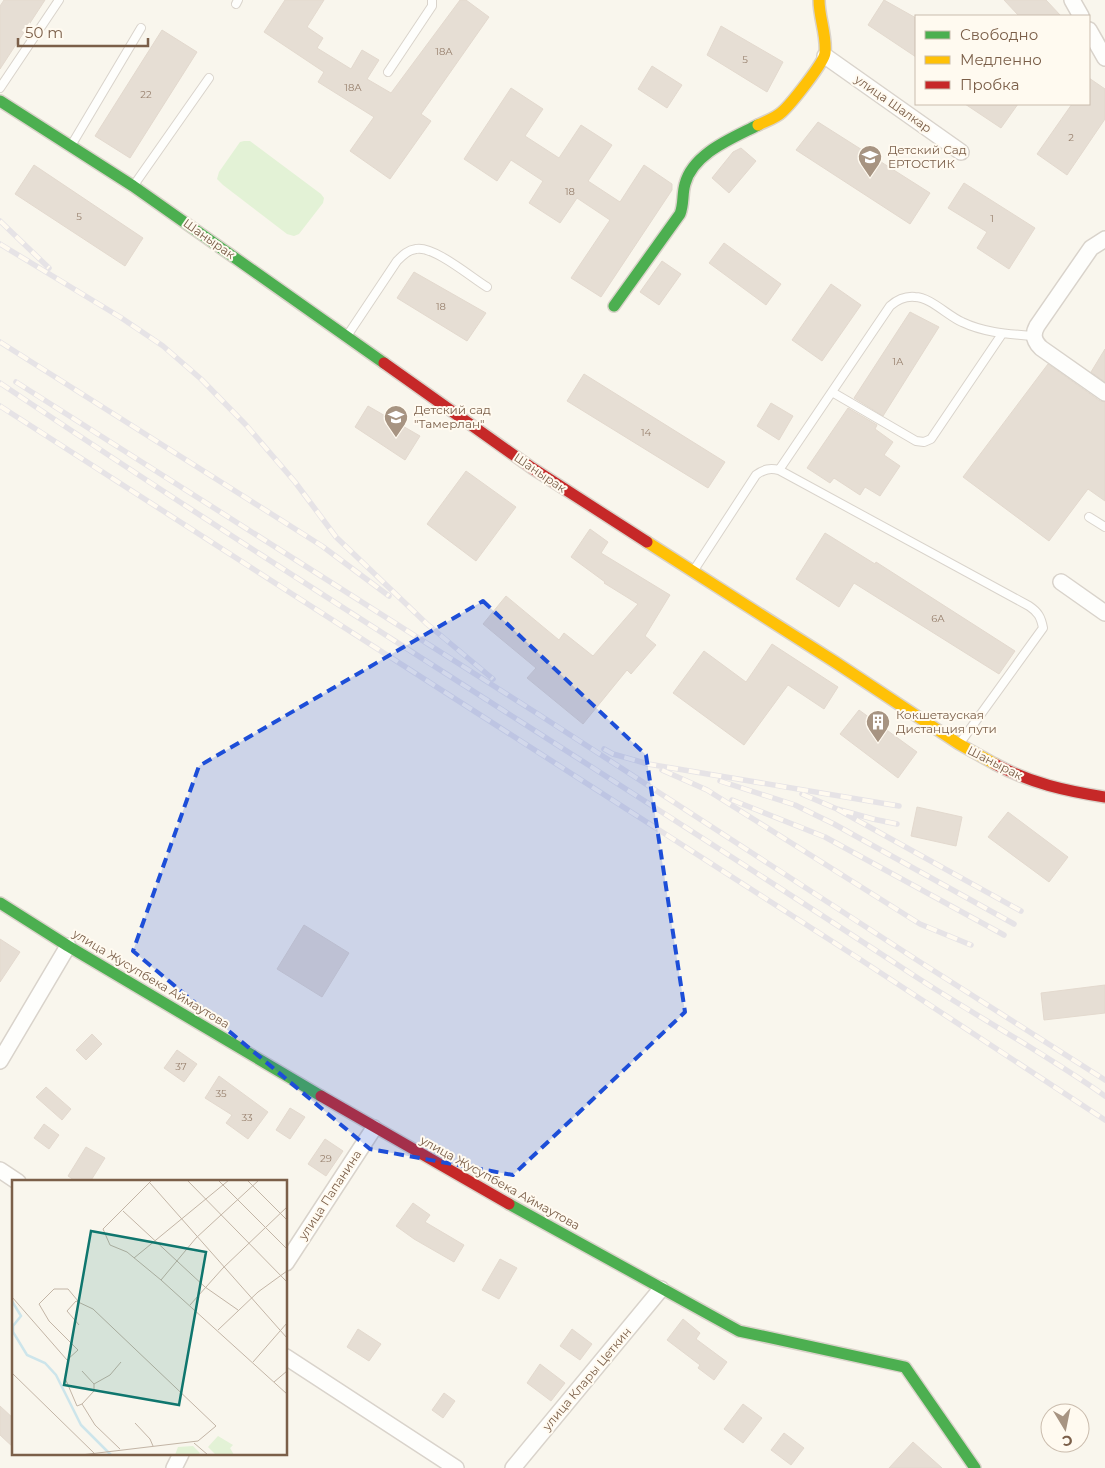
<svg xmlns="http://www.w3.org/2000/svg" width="1105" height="1468" font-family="Montserrat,sans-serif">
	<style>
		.green { fill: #e3f2d6 }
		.building { fill: #e6ded4; stroke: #e3d9ce }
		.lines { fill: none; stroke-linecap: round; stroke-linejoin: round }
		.lane-casing { stroke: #d9d3cb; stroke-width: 10 }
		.street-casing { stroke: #d9d3cb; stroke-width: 18 }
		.fast-casing { stroke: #dad3ca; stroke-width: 14 }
		.slow-casing { stroke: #dad3ca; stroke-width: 14 }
		.jam-casing { stroke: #dad3ca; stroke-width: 14 }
		.lane { stroke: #fefefc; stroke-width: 8 }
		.street { stroke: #fefefc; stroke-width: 15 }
		.fast { stroke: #4caf50; stroke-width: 11 }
		.slow { stroke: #ffc107; stroke-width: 11 }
		.jam { stroke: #c62828; stroke-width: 11 }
		.rail-casing { stroke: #e6e3e6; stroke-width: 5.5 }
		.rail { stroke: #fffaf0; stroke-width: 4; stroke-dasharray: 11; stroke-linecap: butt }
		.marked { fill: #1d4ed8; fill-opacity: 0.2; stroke: #1d4ed8; stroke-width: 4; stroke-dasharray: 10 6; stroke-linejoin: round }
		.labels { text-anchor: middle; stroke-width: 4; stroke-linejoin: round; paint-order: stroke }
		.number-label { font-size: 10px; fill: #98816e }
		.street-label { font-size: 12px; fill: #7b5f49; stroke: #fffaf0 }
		.poi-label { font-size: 12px; fill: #7b5f49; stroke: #fffaf0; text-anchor: start }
		.inset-river { fill: none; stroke: #cde5eb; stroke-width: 2.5 }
		.inset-road { fill: none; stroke: #c3b5a6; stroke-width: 1 }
		.view { fill: #0f766e; fill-opacity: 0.15; stroke: #0f766e; stroke-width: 2.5 }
		.inset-edge { fill: none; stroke: #7b5f49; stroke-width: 2.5 }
	</style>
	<rect width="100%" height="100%" fill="#f9f6ed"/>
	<path class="green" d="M244,141H250L321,194L324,198L323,203L299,234L294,236L287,234L223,185L217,179L219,172L240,142Z"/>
	<path class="building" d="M4,0H45L0,69V6Z
		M285,0H324L307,27L323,38L317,48L351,69L362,50L379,60L367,79L391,93L460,0H466L489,17L421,114L431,121L390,179L350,151L374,117L318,82L324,72L264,32Z
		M884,0L916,18V57L868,25Z
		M1004,0H1046L1061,16H1019Z
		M721,26L783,62L767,92L707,55Z
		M162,30L197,52L130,158L95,136Z
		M652,66L682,85L667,108L638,89Z
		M1089,78L1105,89V119L1067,175L1037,154L1072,104H1089Z
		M511,88L543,109L525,136L559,158L581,125L612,145L588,181L620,202L644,165L672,184V190L601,297L571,278L610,220L577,198L560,223L529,203L543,181L511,160L497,181L464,159Z
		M965,104H1018L1001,128Z
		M818,122L930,193L910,224L796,150Z
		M741,148L756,161L729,193L712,178L733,152Z
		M34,165L143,238L125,266L15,194Z
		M964,183L1035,228L1009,269L977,248L987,232L948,208Z
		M724,243L781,284L766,305L709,263Z
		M662,261L681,274L659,305L640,292Z
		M414,272L486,313L467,341L397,298Z
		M831,284L861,305L822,361L792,340Z
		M910,312L939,327L883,416L854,398Z
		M1105,349V382L1091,372Z
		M1048,364L1100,401L1105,402V501L1088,489L1049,541L963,477Z
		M584,374L725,462L708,488L567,401Z
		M771,403L793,416L779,440L757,426Z
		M368,406L420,436L405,460L355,427Z
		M848,408L877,425L875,429L893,442L884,455L900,466L880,496L865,487L860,495L834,478L830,483L807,468Z
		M466,471L516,507L476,561L427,524Z
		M590,529L608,542L601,553L670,595L645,636L656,645L631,674L627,670L583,724L527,678L536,668L483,624L506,596L559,640L564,633L593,656L638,604L604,583L605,582L571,557Z
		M825,533L875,564L876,562L1015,651L999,674L854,583L839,607L796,579Z
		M772,644L838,687L824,709L788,685L744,745L673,693L704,651L746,682Z
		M859,710L917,752L898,778L840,734Z
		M917,807L962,817L956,846L911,836Z
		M1008,812L1068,857L1049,882L988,837Z
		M304,925L349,953L322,997L277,969Z
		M0,939L20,952L0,982Z
		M1105,985V1013L1044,1020L1041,993Z
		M92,1034L102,1044L86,1060L76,1050Z
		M177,1050L197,1064L184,1082L164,1068Z
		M219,1076L268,1112L248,1139L226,1123L232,1115L205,1098Z
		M46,1087L71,1109L62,1120L36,1097Z
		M290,1108L305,1117L290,1139L276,1130Z
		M44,1124L59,1135L49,1149L34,1138Z
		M325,1139L343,1151L326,1176L308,1164Z
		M86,1147L105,1158L90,1182H77L68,1176Z
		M413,1203L430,1215L425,1222L464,1245L454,1262L414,1239L396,1226Z
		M500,1259L517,1268L499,1299L482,1290Z
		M683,1319L700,1333L696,1339L727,1362L714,1380L698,1368L700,1365L667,1340Z
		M358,1329L381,1344L369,1361L347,1347Z
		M572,1329L592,1344L580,1360L560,1346Z
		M540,1364L565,1383L551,1401L527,1383Z
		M444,1393L455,1401L443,1418L432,1410Z
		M743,1404L762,1418L743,1443L724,1429Z
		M0,1406L14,1419V1448L0,1435Z
		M784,1433L804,1448L791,1465L771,1450Z
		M913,1442L942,1468H889Z"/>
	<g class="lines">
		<g class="lane-casing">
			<path id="lane" d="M236,4L238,0
				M388,72L432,6V0
				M0,88L59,0
				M72,144L141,28
				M134,185L209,78
				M347,336L397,261C403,255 408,250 416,249C433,245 472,278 487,287
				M832,392L916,441L924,442L931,439L1002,334
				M779,470L890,306C897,300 905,296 915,297C930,297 948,316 962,322C985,333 1009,334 1033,336
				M1089,517L1105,527
				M694,570L756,475C764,469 770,468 779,470L1029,606C1038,612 1041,617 1043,628L960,743"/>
		</g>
		<g class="street-casing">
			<path id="street" d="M1072,0L1081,16
				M1089,30L1105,58
				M825,56L961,152
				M1105,239L1091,248L1037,326C1032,335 1034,341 1041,348L1105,393
				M1061,582L1105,613
				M0,1061L68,946
				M0,1170L18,1182
				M286,1263L374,1128
				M286,1357L456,1468
				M174,1468L181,1454
				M513,1468L661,1289"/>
		</g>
		<g class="fast-casing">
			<path id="fast" d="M0,101L133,186L384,363
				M614,306L680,214C684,204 682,194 685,184C693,153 733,138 758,125
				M0,903L68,946L321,1096
				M509,1204L739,1331L905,1367L975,1468"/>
		</g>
		<g class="slow-casing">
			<path id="slow" d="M758,125C766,121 776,118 782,112C790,105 824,63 825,53C827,36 819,18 819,0
				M647,542L835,662L959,744L995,764"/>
		</g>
		<g class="jam-casing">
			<path id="jam" d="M384,363L532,468L647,542
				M995,764C1030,783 1066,791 1105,797
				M321,1096L509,1204"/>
		</g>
		<use href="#lane" class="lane"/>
		<use href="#street" class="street"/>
		<use href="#fast" class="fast"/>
		<use href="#slow" class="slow"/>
		<use href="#jam" class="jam"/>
		<g class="rail-casing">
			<path id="rail" d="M0,221L49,268
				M0,244L120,317L163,346L201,379L246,425L295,482L336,537L427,624L493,679
				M0,342L322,546L389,596
				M16,382L538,714L920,962L1105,1080
				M0,383C298,583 604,772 904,969C970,1013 1040,1050 1105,1096
				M0,406L858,958L1105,1120
				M604,749L613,754L648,764L899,806
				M662,770L707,790L920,924L971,945
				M720,781L795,805L834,824L1014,924
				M802,794L837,809L873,819L897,824
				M732,800L825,837L1004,935
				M837,809L1021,911"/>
		</g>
		<use href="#rail" class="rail"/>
	</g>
	<path class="marked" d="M483,601L646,755L685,1012L513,1175L370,1149L133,951L199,766Z"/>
	<defs>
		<g id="school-pin" transform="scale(1.25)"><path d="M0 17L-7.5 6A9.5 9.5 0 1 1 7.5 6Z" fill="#a79482" stroke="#fffaf0"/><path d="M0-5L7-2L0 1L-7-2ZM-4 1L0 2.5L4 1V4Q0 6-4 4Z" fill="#fff"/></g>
		<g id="building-pin" transform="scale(1.25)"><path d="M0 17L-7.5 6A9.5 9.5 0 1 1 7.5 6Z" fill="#a79482" stroke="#fffaf0"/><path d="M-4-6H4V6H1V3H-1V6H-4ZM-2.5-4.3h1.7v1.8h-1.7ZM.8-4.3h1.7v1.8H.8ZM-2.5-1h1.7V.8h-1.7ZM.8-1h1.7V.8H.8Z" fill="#fff"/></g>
	</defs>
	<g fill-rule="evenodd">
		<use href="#school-pin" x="870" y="157"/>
		<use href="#school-pin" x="396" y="417"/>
		<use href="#building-pin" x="878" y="722"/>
	</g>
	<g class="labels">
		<g class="number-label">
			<text x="444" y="55">18А</text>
			<text x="745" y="63">5</text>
			<text x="353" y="91">18А</text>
			<text x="146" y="98">22</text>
			<text x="1071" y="141">2</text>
			<text x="570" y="195">18</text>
			<text x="79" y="220">5</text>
			<text x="992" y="222">1</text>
			<text x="441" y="310">18</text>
			<text x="898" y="365">1А</text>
			<text x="646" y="436">14</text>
			<text x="938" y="622">6А</text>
			<text x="181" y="1070">37</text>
			<text x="221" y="1097">35</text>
			<text x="247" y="1121">33</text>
			<text x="326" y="1162">29</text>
		</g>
		<g class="street-label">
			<text transform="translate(893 104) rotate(35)" y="4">улица Шалкар</text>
			<text transform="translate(209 239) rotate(35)" y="4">Шанырак</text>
			<text transform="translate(540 473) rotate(34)" y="4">Шанырак</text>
			<text transform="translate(995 763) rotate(27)" y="4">Шанырак</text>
			<text transform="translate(151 979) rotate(31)" y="4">улица Жусупбека Аймаутова</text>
			<text transform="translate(500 1183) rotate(29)" y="4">улица Жусупбека Аймаутова</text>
			<text transform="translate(330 1195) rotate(-57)" y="4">улица Папанина</text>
			<text transform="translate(587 1379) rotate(-50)" y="4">улица Клары Цеткин</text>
		</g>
		<g class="poi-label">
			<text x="888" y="154">Детский Сад<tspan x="888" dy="14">ЕРТОСТИК</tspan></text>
			<text x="414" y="414">Детский сад<tspan x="414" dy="14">"Тамерлан"</tspan></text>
			<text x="896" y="719">Кокшетауская<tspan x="896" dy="14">Дистанция пути</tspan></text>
		</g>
	</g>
	<g transform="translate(12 1180)">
		<rect width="275" height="275" fill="#f9f6ed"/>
		<path d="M206,256L221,265L218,268L222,275H204L196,267ZM181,266L188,273L186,275H163L166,267Z" fill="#e3f2d6"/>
		<path class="inset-river" d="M0,121L9,136L1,146V152L15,175L33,183L44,195L69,245L99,275"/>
		<path class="inset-road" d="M140,0L91,49L98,65L115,72L149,100L275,214M175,0L275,102M206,0L275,69M235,0L275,40M138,3L275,158M111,31L193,107L226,130M122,78L217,0M149,100L184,58L247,0M0,117L55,180L66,170L37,141L27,124L42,109H56L66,121M178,125L211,88L275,27M67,145L55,131L64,121L81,129L204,246L186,261L69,275M206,150L246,112L275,91M241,182L275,143M70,191L82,204M0,193L83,274M53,198L65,226L70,224L83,245L108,269M262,202L275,191M70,224L82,211V204L98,195L109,182M123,243L138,259L141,266M182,263L196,275"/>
		<path class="view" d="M79,51L194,72L167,225L52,205Z"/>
		<rect width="275" height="275" class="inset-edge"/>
	</g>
	<rect x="915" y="15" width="175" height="90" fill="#fffaf0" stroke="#cabcad"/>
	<rect x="925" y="31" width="25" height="8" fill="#4caf50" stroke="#cabcad"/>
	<text x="960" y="40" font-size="15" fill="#7b5f49">Свободно</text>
	<rect x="925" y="56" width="25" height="8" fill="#ffc107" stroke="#cabcad"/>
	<text x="960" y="65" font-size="15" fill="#7b5f49">Медленно</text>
	<rect x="925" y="81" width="25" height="8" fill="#c62828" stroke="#cabcad"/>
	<text x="960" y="90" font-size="15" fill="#7b5f49">Пробка</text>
	<g transform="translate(1065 1428) rotate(170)"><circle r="24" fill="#fffaf0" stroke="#cabcad"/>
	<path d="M0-4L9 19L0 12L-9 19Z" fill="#a79482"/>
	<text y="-8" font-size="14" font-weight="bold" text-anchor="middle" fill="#7b5f49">С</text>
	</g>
	<path d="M18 38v8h130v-8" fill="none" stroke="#7b5f49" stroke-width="2.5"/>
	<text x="25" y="38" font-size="15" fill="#7b5f49" stroke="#fffaf0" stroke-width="4" paint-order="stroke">50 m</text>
</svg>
